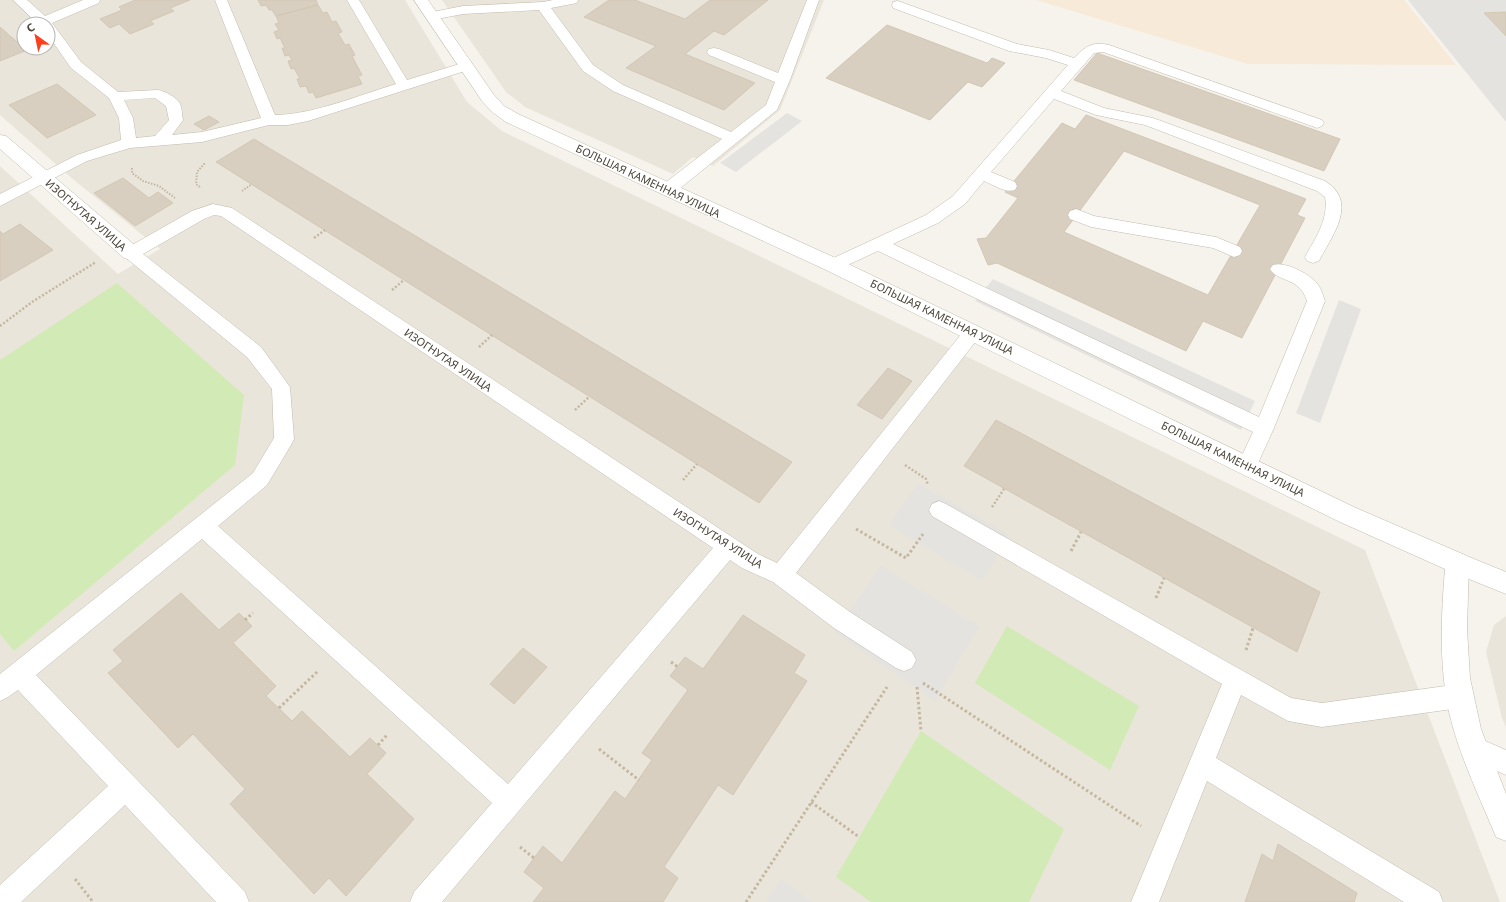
<svg xmlns="http://www.w3.org/2000/svg" width="1506" height="902" font-family="'Noto Sans',sans-serif">
	<style>
		.residential { fill: #eae5da; fill-rule: evenodd }
		.commercial { fill: #f7ead8 }
		.green { fill: #d2eab5 }
		.parking { fill: #e5e3e0 }
		.building { fill: #d8cfc1; stroke: #d3c7b4; fill-rule: evenodd }
		.lines { fill: none; stroke-linecap: round; stroke-linejoin: round }
		.service-casing { stroke: #c2bbae; stroke-width: 1 }
		.minor-casing { stroke: #c2bbae; stroke-width: 1 }
		.tertiary-casing { stroke: #c2bbae; stroke-width: 1 }
		.path-far2 { stroke: #c4b79f; stroke-width: 2; stroke-dasharray: 1.5 1.5; stroke-linecap: butt }
		.path-far1 { stroke: #c4b79f; stroke-width: 2.5; stroke-dasharray: 2 2; stroke-linecap: butt }
		.path { stroke: #c4b79f; stroke-width: 3; stroke-dasharray: 2.5 2.5; stroke-linecap: butt }
		.service { fill: #fff; fill-rule: evenodd }
		.minor { fill: #fff; fill-rule: evenodd }
		.tertiary { fill: #fff; fill-rule: evenodd }
		.labels { text-anchor: middle; stroke-width: 3; stroke-linejoin: round; paint-order: stroke }
		.street-label { font-size: 11px; fill: #4b4439; stroke: #fff }
	</style>
	<rect width="100%" height="100%" fill="#f6f3ec"/>
	<path class="residential" d="M0,0H405L467,102L502,131L1365,550L1500,902H0V166L118,274L160,249L75,181L0,115ZM24,24H48V48H24Z
		M442,0H824L780,110L713,166L693,157L673,174L525,107L506,92Z
		M1506,616V727L1502,718L1486,652L1494,625Z"/>
	<path class="commercial" d="M1036,0H1404L1456,65L1248,64Z"/>
	<path class="green" d="M117,283L244,395L235,465L14,651L0,634V360Z
		M1007,626L1139,706L1110,770L975,683Z
		M921,731L1064,829L1029,902H871L836,877Z"/>
	<path class="parking" d="M1408,0H1506V12L1484,13L1506,36V122Z
		M787,113L802,121L736,172L720,163Z
		M993,279L1255,401L1241,430L975,301Z
		M1339,300L1361,309L1320,423L1296,413Z
		M918,483L1010,535L982,581L889,525Z
		M881,566L980,626L935,701L834,632Z
		M781,878L812,902H766Z"/>
	<path class="building" d="M135,0H190L170,8L174,11L150,21L154,24L130,34L119,24L110,28L100,19L122,10L119,7Z
		M258,0H316L318,5L276,16L272,10H269L266,5L261,6Z
		M609,0H635L685,19L710,0H768L724,35L714,31L685,54L755,83L724,110L626,68L656,46L584,17Z
		M318,5L323,13L327,12L332,22L336,21L342,32L338,33L345,45L349,44L355,55L352,56L362,75L358,76L362,84L316,98L313,92L309,93L306,86L300,87L297,79H300L294,68L291,69L288,61L292,60L289,55L285,56L282,48H285L280,38L277,39L274,32L279,30L275,24L279,23L276,16Z
		M1506,12V36L1484,13Z
		M887,25L987,63L992,58L1005,63L982,87L968,82L930,120L826,78Z
		M0,27L24,48L27,50L0,61Z
		M1097,53L1340,139L1324,171L1074,80Z
		M57,84L96,115L47,138L9,105Z
		M1086,115L1306,199L1297,215L1305,218L1242,338L1203,321L1186,351L997,263L988,265L977,239L986,238L1018,198L1005,192L1062,123L1075,129ZM1124,151L1260,205L1208,295L1064,232Z
		M209,116L219,122L204,130L194,124Z
		M254,139L792,462L759,503L216,162Z
		M123,178L149,198L158,192L173,203L135,226L94,193Z
		M20,224L53,250L0,281V231L3,234Z
		M888,368L912,381L882,419L857,405Z
		M996,420L1320,592L1297,652L964,466Z
		M181,593L219,630L239,613L252,626L233,643L276,686L266,696L292,721L302,711L350,757L370,738L386,753L367,774L414,819L346,896L329,878L314,894L230,804L245,789L193,734L178,748L108,673L123,661L113,650Z
		M743,615L805,655L794,673L807,681L733,795L718,785L664,867L678,878L663,902H533L544,888L524,872L534,858L543,846L562,863L615,791L625,799L652,760L642,753L688,690L670,676L685,657L703,669Z
		M523,648L547,667L514,704L490,684Z
		M1278,844L1357,893L1354,902H1245L1262,854L1273,861Z"/>
	<g class="lines">
		<g class="service-casing">
			<path id="service" d="M13,0H27L45,16L83,0H100L99,3L52,23L81,62L118,92L158,90C164,91 177,97 180,104C182,108 182,115 183,120L172,135L202,132L261,118L215,0H227L275,115C311,115 360,95 396,84L347,0H359L407,80L466,62L471,63L473,66L471,69L308,121L288,125H269L202,142L130,148L87,161L0,206V194L77,155L121,140L119,118L109,98L71,68L48,35V24H38ZM155,98L166,106L169,120L155,136L136,138L133,118L124,100Z
				M553,0H578L577,3L551,8L593,65L623,85L731,132L766,105L775,82L709,55L707,52L709,49L714,48L719,49L778,73L807,0H819L790,80L777,110L673,194L667,195L661,194L659,190L661,186L722,139L613,91L583,71L539,10L463,14L432,20L427,19L425,16L427,13L463,6L543,2Z
				M898,1L1017,44L1049,50L1074,58C1085,47 1092,41 1109,45L1322,120L1324,123L1322,126L1317,128L1312,126L1103,52L1094,53L1061,91L1104,108L1153,118L1325,181C1357,201 1335,232 1321,257L1319,261L1313,263L1307,261L1305,257C1315,239 1329,219 1325,197L1317,191L1145,125L1096,115L1054,99L991,172L1015,182L1017,186L1015,190C1004,193 994,185 984,181L965,204L938,223L893,244L1259,417L1307,301C1299,276 1278,283 1270,269L1273,265C1286,261 1312,275 1319,286C1322,291 1323,296 1325,301L1274,428L1254,472L1247,475L1240,472L1237,466L1253,432L878,251L839,269L833,271L827,269L824,265L827,261L926,215L953,196L1068,65L1046,58L1009,51L893,8L892,5L893,2Z
				M213,204L232,208L758,554L777,563L967,327L973,325L979,327L982,332L979,337L796,573L850,612L912,652L916,660L912,668L904,671L896,668L834,628L773,582L742,568L730,560L442,902H410L414,892L492,803L202,539L36,675L245,892L249,902H216L125,805L21,902H0V885L108,786L18,690L8,697L0,701V674L253,473L274,438L272,389L247,357L125,257L123,253L125,249L192,211ZM214,215L221,216L713,548L508,784L218,526L267,485L291,445L294,439L290,387L261,347L143,254L204,219Z
				M1076,209L1094,216L1216,237L1240,247L1242,251L1240,255L1234,257L1213,248L1091,227L1070,219L1068,215L1070,211Z
				M939,501L946,504L1291,698L1322,703L1460,684L1468,688L1472,696L1468,704L1460,708L1322,727L1288,721L1241,695L1216,758L1439,892L1443,902H1404L1207,781L1159,902H1131L1222,684L932,516L929,510L932,504Z
				M1474,736L1506,750V775L1465,757L1462,748L1465,739Z"/>
		</g>
		<g class="minor-casing">
			<path id="minor" d="M0,135L6,136L138,248L140,253L138,258L131,260L124,258L0,149Z
				M1457,552L1506,572V594L1449,571L1445,563L1449,555Z"/>
		</g>
		<g class="tertiary-casing">
			<path id="tertiary" d="M414,0H428L494,95L504,106L518,114L840,260L1356,508L1465,555L1469,563L1467,629L1470,678L1481,729L1506,794V841L1496,837C1479,796 1459,755 1449,712C1439,665 1441,616 1445,569L1340,522L826,270L506,122L492,112L482,101Z"/>
		</g>
		<path class="path-far2" d="M132,168V173L143,181L159,186L175,198
			M200,187L196,184L197,172L205,163
			M242,191L252,184"/>
		<path class="path-far1" d="M314,238L325,230
			M392,290L404,280
			M0,326L32,302L96,262
			M479,347L492,335
			M575,410L589,397
			M905,465L926,479L928,485
			M683,480L697,464
			M992,507L1004,489"/>
		<path class="path" d="M856,529L906,558L923,534
			M1071,551L1081,532
			M1156,598L1164,578
			M245,620L253,613
			M1246,650L1253,628
			M671,662L678,667
			M923,683L1141,826
			M917,687L921,731
			M279,708L317,672
			M378,745L387,735
			M599,749L639,780
			M811,802L859,837
			M520,847L534,858
			M75,879L93,902
			M746,902L887,687"/>
		<use href="#service" class="service"/>
		<use href="#minor" class="minor"/>
		<use href="#tertiary" class="tertiary"/>
	</g>
	<g class="labels">
		<g class="street-label">
			<text transform="translate(648 181) rotate(25)" y="4">БОЛЬШАЯ КАМЕННАЯ УЛИЦА</text>
			<text transform="translate(86 215) rotate(41)" y="4">ИЗОГНУТАЯ УЛИЦА</text>
			<text transform="translate(942 317) rotate(26)" y="4">БОЛЬШАЯ КАМЕННАЯ УЛИЦА</text>
			<text transform="translate(448 360) rotate(34)" y="4">ИЗОГНУТАЯ УЛИЦА</text>
			<text transform="translate(1233 459) rotate(26)" y="4">БОЛЬШАЯ КАМЕННАЯ УЛИЦА</text>
			<text transform="translate(718 538) rotate(32)" y="4">ИЗОГНУТАЯ УЛИЦА</text>
		</g>
	</g>
	<g transform="translate(36 36) rotate(327)"><circle r="19" fill="#ffffff" stroke="#b7b4b0"/>
	<path d="M0-3L7 15L0 10L-7 15Z" fill="#fc3f1d"/>
	<text y="-6" font-size="11" font-weight="bold" text-anchor="middle" fill="#4b4439">С</text>
	</g>
</svg>
